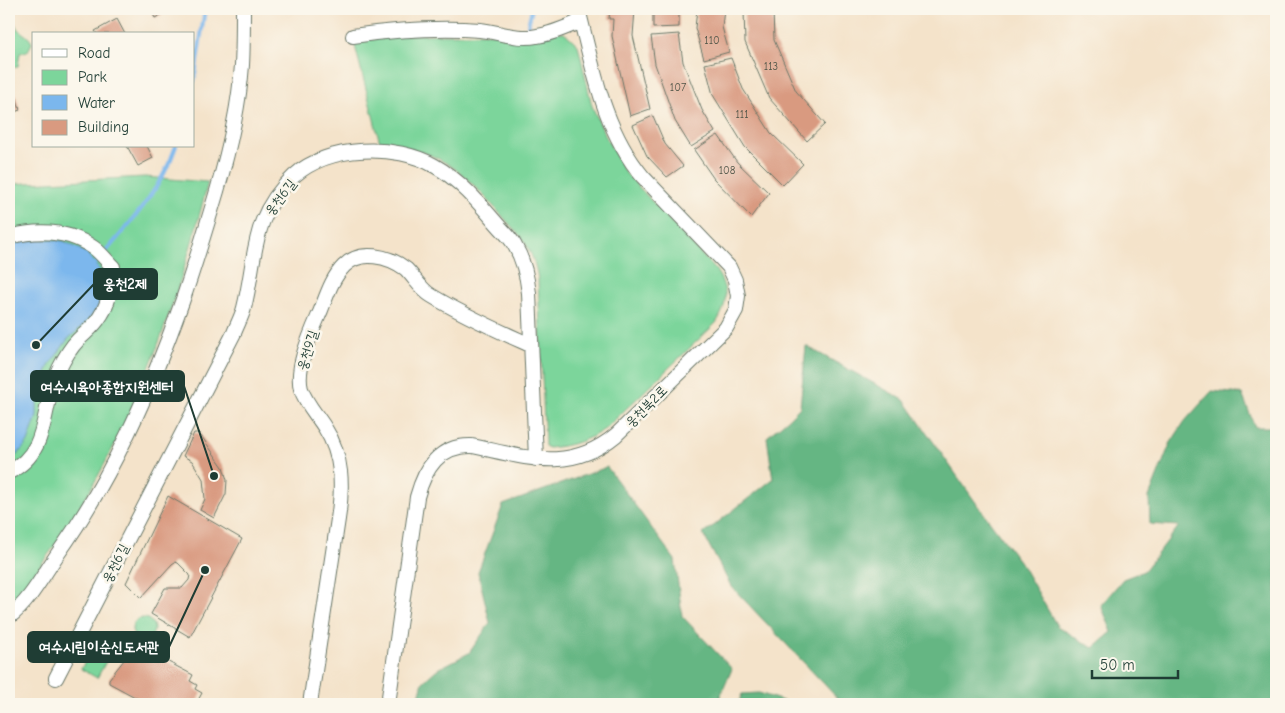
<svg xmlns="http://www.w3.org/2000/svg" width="1285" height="713" font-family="'Comic Neue','Poor Story',sans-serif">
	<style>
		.green { fill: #7cd59b; stroke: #4e8968 }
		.forest { fill: #65b683; stroke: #427a5c }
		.water { fill: #7bb7ed; stroke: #4d7a90 }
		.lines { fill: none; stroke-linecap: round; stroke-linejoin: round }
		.stream { stroke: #7bb7ed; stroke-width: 4 }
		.building { fill: #d99a80 }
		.street-casing { stroke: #6a7768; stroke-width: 16 }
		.street { stroke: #fff; stroke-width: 14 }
		.labels { text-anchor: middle; stroke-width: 5; stroke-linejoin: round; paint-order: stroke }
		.number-label { font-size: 11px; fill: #4e5447 }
		.street-label { font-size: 14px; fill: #1f3d34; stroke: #fbf7ec }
		.leader { fill: none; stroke: #1f3d34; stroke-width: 2 }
		.callout-dot { fill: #1f3d34; stroke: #fbf7ec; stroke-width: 2 }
		.callout { fill: #1f3d34; stroke: #1f3d34; stroke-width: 2 }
		.callout-label { font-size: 15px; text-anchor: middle; font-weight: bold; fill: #fff }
	</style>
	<rect width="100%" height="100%" fill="#fbf7ec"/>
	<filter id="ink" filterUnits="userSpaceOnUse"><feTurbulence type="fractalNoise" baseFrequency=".02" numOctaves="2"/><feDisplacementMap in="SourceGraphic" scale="10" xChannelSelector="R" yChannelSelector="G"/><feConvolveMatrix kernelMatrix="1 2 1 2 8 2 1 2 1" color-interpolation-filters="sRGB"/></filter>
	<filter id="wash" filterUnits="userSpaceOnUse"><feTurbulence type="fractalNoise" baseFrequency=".0096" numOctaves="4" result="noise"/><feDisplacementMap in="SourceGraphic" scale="20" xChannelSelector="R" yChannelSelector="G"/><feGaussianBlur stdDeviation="1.12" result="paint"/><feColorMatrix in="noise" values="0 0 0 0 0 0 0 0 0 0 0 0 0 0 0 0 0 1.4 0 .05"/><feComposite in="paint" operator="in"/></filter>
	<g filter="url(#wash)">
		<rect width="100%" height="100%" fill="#f4e3ca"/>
		<path class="green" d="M9,22L15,23C17,33 28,33 32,43L28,51L20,53L18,66L9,68Z
			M564,32L578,45L592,106L605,135L624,171L715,269C728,288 729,303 716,323L605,429C587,441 570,446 549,448L545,446L538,280C536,265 531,251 522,238C501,216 472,178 446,163C426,151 404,146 380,143L354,42L402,35Z
			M145,177L208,182C170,334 113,485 9,604V184Z
			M132 629a11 11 0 1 1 22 0a11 11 0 1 1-22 0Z
			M98,638L104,641L109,656L97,678L81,669Z"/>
		<path class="forest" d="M806,346L904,400L974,500L1022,565L1057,626L1093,648L1112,632L1101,605L1123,579L1144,571L1179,526L1150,524L1149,497L1170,444L1185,421L1212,391L1242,394L1255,427H1276V704H843L731,586L703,534L773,479L767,437L788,419L800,407Z
			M607,467L675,560L682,616L732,669L717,704H417L423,682L436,670L469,653L490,623L478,572L503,505Z
			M759,693L792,704H738L742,694Z"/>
		<path class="water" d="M48,239L64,241L87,253L104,276V291L97,310L83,326L68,339L49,366L41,386L37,403V416L28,442L18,454L9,461V246L23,241Z"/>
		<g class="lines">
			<path class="stream" d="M528,25L532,9
				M194,81L205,9
				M96,263C126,228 161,191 176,146"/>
		</g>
		<g id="blocks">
			<path class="building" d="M150,9H172L155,18Z
				M610,9H635L633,36L650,109L630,116L612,36L613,19H609Z
				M653,9H679V27L653,28Z
				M697,9H724L722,27L729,52L704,59L695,28Z
				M773,10L774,40L796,91L825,124L807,141L769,98L745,42L744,11Z
				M117,19L125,34H97L95,31Z
				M679,34L683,62L702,110L715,132L691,147L675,121L655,64L651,36Z
				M731,58L743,89L771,133L803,164L783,185L745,147L713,95L705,64Z
				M15,93L20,110L9,114V95Z
				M653,116L665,144L683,166L667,177L647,156L633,125Z
				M718,135L737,162L769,193L751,217L714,179L694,150Z
				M127,146H147L153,158L138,166Z
				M194,433H199L204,440L223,467L227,480L226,494L214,518L200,510L205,499L203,479L192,461L183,456Z
				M168,496L242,539L190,637L151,614L165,588H182L189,580L190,575L178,563L175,562L172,564L141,598L126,583Z
				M136,647H140L193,675L190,681L197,685L195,689L202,693L196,704H148L109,683V679L132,650Z"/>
		</g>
	</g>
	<g filter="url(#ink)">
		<use href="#blocks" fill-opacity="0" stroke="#6a7768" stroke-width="1"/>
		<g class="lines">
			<g class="street-casing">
				<path id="street" d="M353,36C395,30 438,27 480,30C499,32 518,40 537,36C552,34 567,27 581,21
					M9,237C39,229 68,230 94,248C101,253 107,261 113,267C110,276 111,284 109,294C108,301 105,309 101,315C95,326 86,332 78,340C70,348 64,359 59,369C40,406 52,451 9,472
					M9,617C30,601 42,577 57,555C112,478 150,391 182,302C195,265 206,228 217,191C229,150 239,108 242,65C243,47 243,28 243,9
					M56,678L234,333C237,325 242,316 244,308C257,256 250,217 294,176C328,145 396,143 435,166C460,180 480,204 498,225C504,232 511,238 515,246C524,261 527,276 529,293L536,459
					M310,704L338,519C343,487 343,456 325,428C317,415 306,404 301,389C295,367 312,331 321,310C327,295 332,278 344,266C360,249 389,256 406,269C415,278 421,290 432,296C463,315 497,330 530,345
					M388,704L417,497C425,468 439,445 472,446C526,457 569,474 616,435L726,328L736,310L738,296L735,280L729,267L643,177C603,129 593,67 578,9"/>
			</g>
			<use href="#street" class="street"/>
		</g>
	</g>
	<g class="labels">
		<g class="number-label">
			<text x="712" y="44">110</text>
			<text x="771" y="70">113</text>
			<text x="678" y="91">107</text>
			<text x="742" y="118">111</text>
			<text x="727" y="174">108</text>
		</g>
		<g class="street-label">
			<text transform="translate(280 197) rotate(-53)" y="5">웅천6길</text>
			<text transform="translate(307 350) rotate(-73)" y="5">웅천9길</text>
			<text transform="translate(646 406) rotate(-45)" y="5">웅천북2로</text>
			<text transform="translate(115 563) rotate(-63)" y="5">웅천6길</text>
		</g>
	</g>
	<path class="leader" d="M36 345L94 284M214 476L184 386M205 570L169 647"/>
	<g class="callout-dot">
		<circle cx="36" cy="345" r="5"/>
		<circle cx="214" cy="476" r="5"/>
		<circle cx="205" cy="570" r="5"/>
	</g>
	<g class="callout">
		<rect x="94" y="269" width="63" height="30" rx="5"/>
		<rect x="31" y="371" width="153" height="30" rx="5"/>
		<rect x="28" y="632" width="141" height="30" rx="5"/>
	</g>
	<g class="callout-label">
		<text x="125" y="289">웅천2제</text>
		<text x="107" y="392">여수시육아종합지원센터</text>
		<text x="99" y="652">여수시립이순신도서관</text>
	</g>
	<rect width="1285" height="713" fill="none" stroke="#fbf7ec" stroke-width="30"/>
	<rect x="32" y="32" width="162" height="115" fill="#fbf7ec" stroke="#a3ada2"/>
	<rect x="42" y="49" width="25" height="8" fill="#ffffff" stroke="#a3ada2"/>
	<text x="78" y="58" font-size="15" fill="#1f3d34">Road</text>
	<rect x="42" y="70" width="25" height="15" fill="#7cd59b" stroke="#a3ada2"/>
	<text x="78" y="82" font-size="15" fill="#1f3d34">Park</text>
	<rect x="42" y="95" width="25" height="15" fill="#7bb7ed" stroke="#a3ada2"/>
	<text x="78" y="108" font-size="15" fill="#1f3d34">Water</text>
	<rect x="42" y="120" width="25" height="15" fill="#d99a80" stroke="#a3ada2"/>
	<text x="78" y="132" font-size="15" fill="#1f3d34">Building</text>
	<path d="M1092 670v8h86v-8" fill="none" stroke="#1f3d34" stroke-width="2.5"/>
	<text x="1100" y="670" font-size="15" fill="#1f3d34" stroke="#fbf7ec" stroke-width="4" paint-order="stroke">50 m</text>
</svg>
